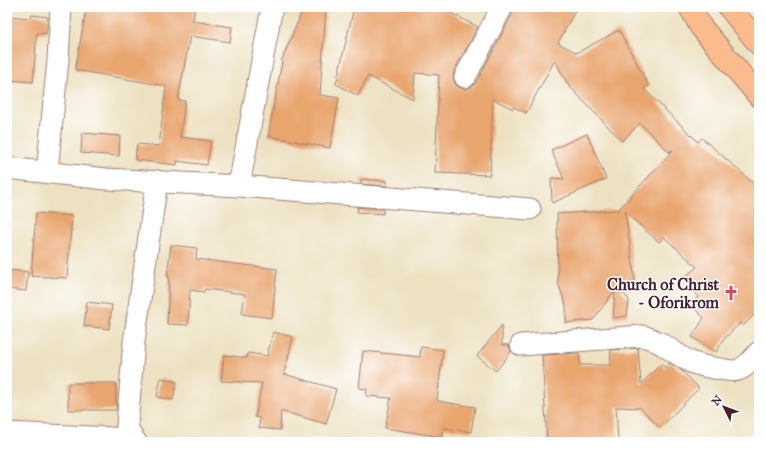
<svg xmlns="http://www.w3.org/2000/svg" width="766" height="449" font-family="'IM FELL Great Primer',serif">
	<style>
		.building { fill: #e9a56e }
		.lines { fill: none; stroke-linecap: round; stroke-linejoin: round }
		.minor-casing { stroke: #9c8076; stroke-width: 23 }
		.highway-casing { stroke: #9c8076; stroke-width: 24 }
		.minor { stroke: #fff; stroke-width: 21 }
		.highway { stroke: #fbbb8d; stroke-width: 22 }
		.labels { text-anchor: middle; stroke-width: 3; stroke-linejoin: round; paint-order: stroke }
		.poi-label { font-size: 16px; font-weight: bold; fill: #4a1f2b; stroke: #fff; text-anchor: end }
	</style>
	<rect width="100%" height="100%" fill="#fff"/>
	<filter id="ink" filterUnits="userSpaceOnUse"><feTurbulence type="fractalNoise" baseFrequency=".025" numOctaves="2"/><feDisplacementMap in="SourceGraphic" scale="8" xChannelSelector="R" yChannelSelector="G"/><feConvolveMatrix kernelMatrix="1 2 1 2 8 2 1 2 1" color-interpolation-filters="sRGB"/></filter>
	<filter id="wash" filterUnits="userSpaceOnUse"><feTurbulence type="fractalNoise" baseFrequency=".012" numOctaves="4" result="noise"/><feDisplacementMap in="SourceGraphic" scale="16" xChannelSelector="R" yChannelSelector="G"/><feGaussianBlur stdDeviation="0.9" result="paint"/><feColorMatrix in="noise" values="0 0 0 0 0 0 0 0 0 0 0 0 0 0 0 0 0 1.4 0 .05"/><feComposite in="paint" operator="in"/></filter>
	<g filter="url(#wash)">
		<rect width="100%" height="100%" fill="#ede1c1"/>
		<g id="blocks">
			<path class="building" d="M100,7H195L193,21L232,27L230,42L190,36L178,100L185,101L180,137L211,141L207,165L177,161V165L135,160L137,144L159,146L166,86L75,70L86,10L100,11Z
				M304,7H326L320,95L339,98L330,148L268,136L282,62H281Z
				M354,7H439L478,27L454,71L453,77L455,84L460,88L465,89L471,87L476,83L513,13L514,7H577L558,43L577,53L619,30L649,86L644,89L698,142L702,138L759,188V310L743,326L740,323L724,339L716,352L692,337L704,318L694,308L699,303L695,300L698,297L683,278L697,267L664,237L659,242L625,212L635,280L621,290L629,300L627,316L613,318L615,290L593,320L566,323V305L558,283L557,214L618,210L673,150L669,152L640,123L622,141L568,85L555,60L526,113L514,107L513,109L493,99L490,175L435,173L439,75L415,73L413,99L368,76L358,96L336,84Z
				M32,15L48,17L46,34L37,33L33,82L7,80V16L31,18Z
				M82,133L120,136L119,156L81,153Z
				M587,134L606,179L552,203L551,178L564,179L551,150Z
				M361,179L387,181V186L361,184Z
				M358,207L383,209V214L357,212Z
				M36,213L72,216L67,278L31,276Z
				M171,245L197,248L196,259L277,269L272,318L242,314L245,294L205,289L204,292L190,290L188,325L167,324L169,276H167Z
				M7,270L28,272L26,291L7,289Z
				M87,302L112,305L109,329L84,326Z
				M502,325V345H509L511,352L496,371L477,356Z
				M273,332L293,337L284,374L336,389L326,424L281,411L280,430L259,428L260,418L255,417L262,383L221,381L224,355L247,358L248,353L267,356Z
				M421,347L443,350L437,401L475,407L471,432L444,428L443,437L385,428L391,398L366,396L367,389L359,388L363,351L420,357Z
				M638,348L641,384L661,364L665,368L670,363L682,371L699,388L660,428L641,408L616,407L618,441L547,442L542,355L579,353L580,365H610L611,350Z
				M161,378L177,382L173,400L157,397Z
				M68,383H116V410H68Z"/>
		</g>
	</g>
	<g filter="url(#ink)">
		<use href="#blocks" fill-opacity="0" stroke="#9c8076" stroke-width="1"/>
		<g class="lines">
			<g class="minor-casing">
				<path id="minor" d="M465,77L502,7
					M7,168L106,179L239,186L530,209
					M47,172L58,60L61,7
					M239,186L272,7
					M521,345L642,336C662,340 675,355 693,363C702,366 711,368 720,369C725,370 733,372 738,370C746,368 753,358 759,352
					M7,433L133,439
					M136,442L133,439L127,426L134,342L157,181"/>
			</g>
			<g class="highway-casing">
				<path id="highway" d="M690,7L701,27L759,96
					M729,7L759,44"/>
			</g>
			<use href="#minor" class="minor"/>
			<use href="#highway" class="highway"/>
		</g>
	</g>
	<defs>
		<g id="church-bare" transform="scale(1.2)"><path d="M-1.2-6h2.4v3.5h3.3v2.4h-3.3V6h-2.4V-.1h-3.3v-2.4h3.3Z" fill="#d1495b" stroke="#fff" stroke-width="2.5" paint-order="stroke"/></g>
	</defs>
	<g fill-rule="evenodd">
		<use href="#church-bare" x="731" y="293"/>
	</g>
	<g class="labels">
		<g class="poi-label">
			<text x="719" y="290">Church of Christ<tspan x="719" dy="18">- Oforikrom</tspan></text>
		</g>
	</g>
	<rect width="766" height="449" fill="none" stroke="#fff" stroke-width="24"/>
	<g transform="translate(724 407) rotate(312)" stroke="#ffffff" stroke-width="3" paint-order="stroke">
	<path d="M0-3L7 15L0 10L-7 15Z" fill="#4a1f2b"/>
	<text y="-6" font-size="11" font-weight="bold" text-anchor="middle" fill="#4a1f2b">N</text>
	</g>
</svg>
